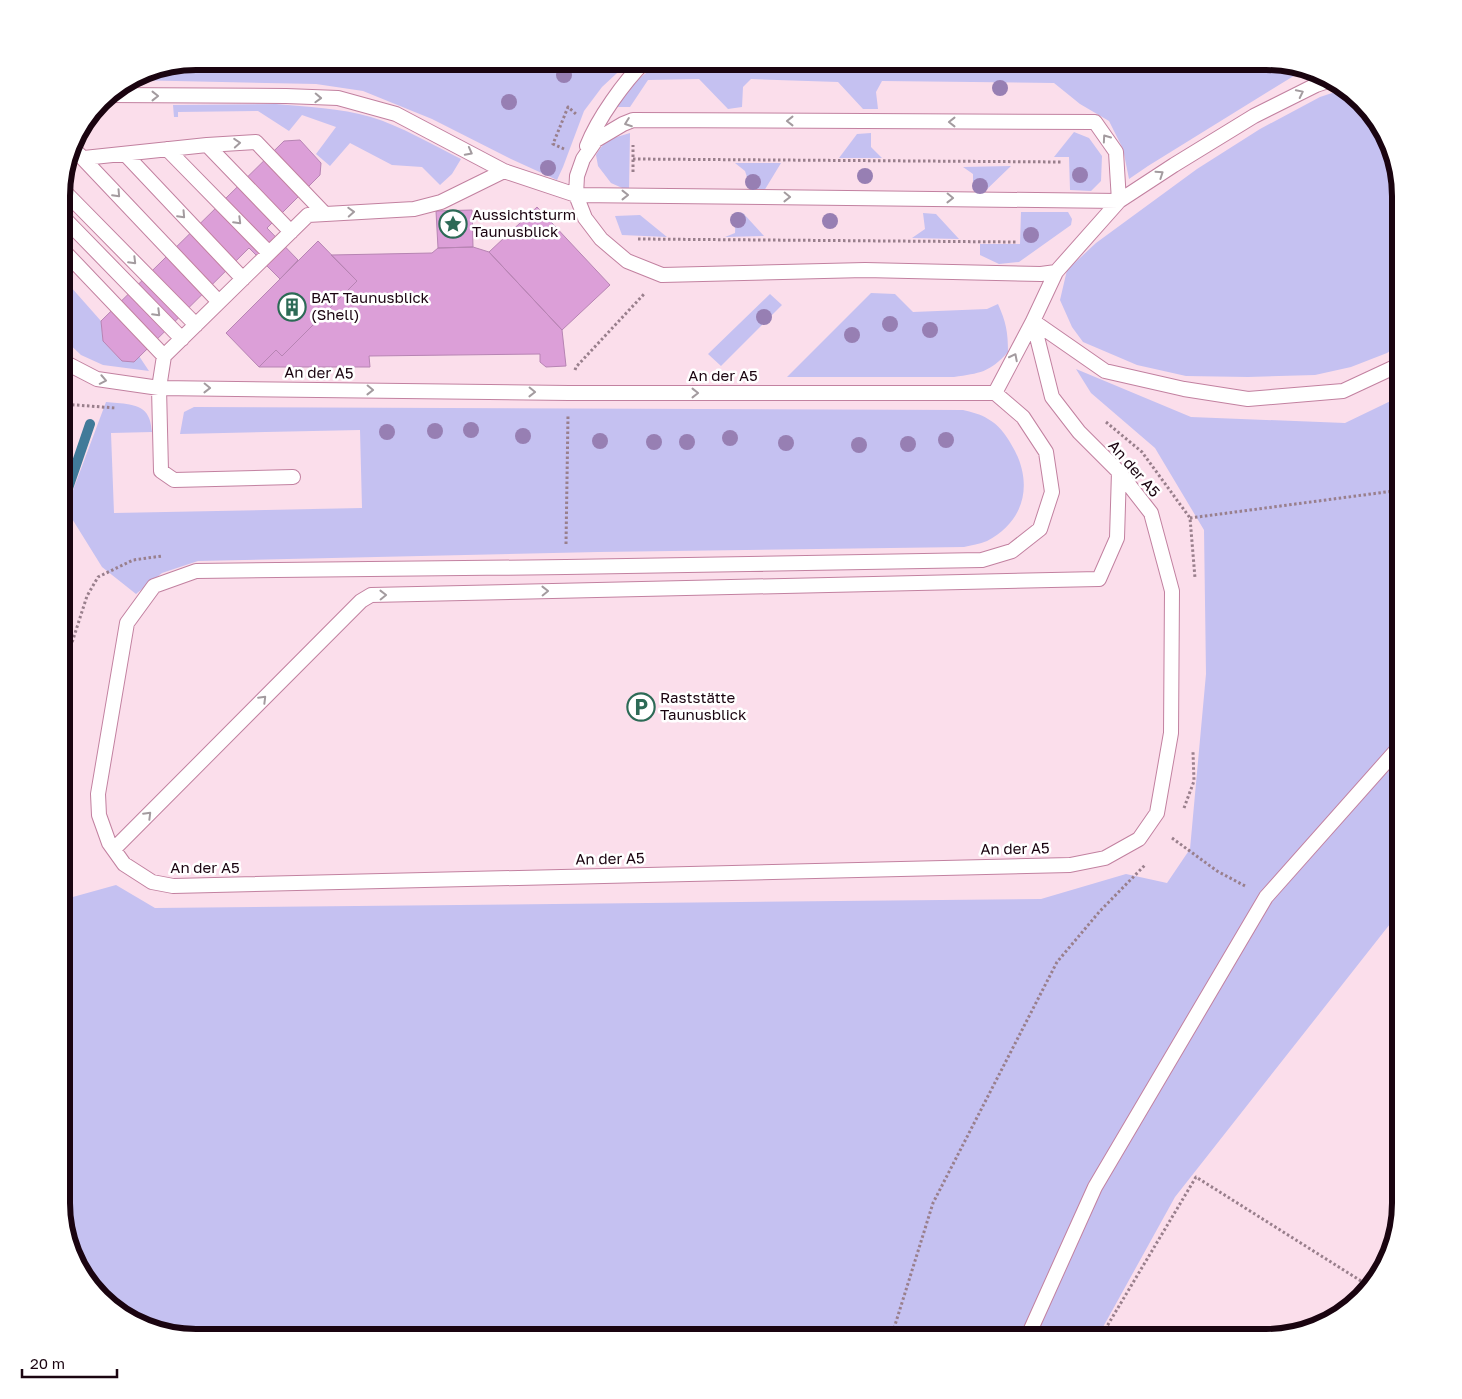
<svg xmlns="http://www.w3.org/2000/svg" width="1462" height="1399" font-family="'Golos Text',sans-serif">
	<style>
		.green { fill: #c5c1f1 }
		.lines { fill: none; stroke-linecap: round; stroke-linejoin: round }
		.stream { stroke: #417a99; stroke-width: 10 }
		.building { fill: #dc9fd8; stroke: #b784b3 }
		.lane-casing { stroke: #c281a0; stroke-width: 16 }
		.path { stroke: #997f8c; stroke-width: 3; stroke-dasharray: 2.5 2.5; stroke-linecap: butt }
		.lane { stroke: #fff; stroke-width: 14 }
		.tree { fill: #977fb3 }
		.oneway { stroke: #a39b9f }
		.labels { text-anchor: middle; stroke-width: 5; stroke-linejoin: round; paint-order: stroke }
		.poi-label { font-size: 15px; fill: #1a0410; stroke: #fff; text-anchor: start }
		.street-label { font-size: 15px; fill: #1a0410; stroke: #fff }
		.rim { fill: none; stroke: #1a0410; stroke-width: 6 }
	</style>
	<rect width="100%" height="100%" fill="#fbdeeb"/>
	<path class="green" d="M196,61H630L602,87L584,111L563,167L557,180L511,159L432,119L363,91L316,84L130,80L145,71Z
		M669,61L1275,62L1309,69L1292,77L1148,166L1129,179L1123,149L1109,121L1080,104L1054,83L882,81L876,92L878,109H863L838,82L751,79L743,87L742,107L728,109L699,79L648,80L630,107H615C632,85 642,71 669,61Z
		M1344,89L1362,101L1390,144L1400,187L1401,343L1387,353L1351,367L1315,375L1248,377L1186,376L1137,365L1083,342L1072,327L1060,300L1067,270L1096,243L1197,169L1260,129L1320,97Z
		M276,104C307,107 340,108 371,117C401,126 433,145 461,159L452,174L440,185L422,167L392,165L350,143L330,166L316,154L336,127L302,115L289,131L258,111L178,112V117H174L173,105Z
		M1074,132L1089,138L1102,156L1101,181L1091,191L1070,190L1069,157H1054Z
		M630,133L629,191L611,183L598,166L596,155C607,137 611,139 630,133Z
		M871,133V147L882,158H839L857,134Z
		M735,163H781L764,191L752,192L745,171Z
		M1011,166L983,193L973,190V174L963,167Z
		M736,212L743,213L764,236L725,237L735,233Z
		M1021,212H1068L1072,219L1071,225L1019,262L999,264L980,255V244H1020Z
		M923,213L936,214L959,239L912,238L925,229Z
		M640,215L667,237L622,235L615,216Z
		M62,277L101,321L103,341L122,361L139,356L149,371L103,365L81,355L62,337Z
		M871,293L895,294L913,312L987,309L998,304C1006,322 1008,332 1008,352C989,373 980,373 954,377H787Z
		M770,294L782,305L721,366L708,354Z
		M1076,369L1191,417L1345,423L1401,396V910L1175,1197L1097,1338H196L144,1327L100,1298L72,1255L62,1212V900L116,885L155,908L1041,899L1126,874L1167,883L1190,849L1206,674L1204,530L1155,448L1091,393Z
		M106,402C119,404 142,402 148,416C151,421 151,427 152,432L111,433L114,513L362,508L360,430L180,434L184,412L194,407L963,410C971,412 981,414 988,419C998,424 1006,435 1011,444C1034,481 1026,521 987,541C980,544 971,545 964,547L598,552L198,561L162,573L136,594L102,567L66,509Z"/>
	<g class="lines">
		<path class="stream" d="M62,506L90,424"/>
	</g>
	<path class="building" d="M300,140L321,163L320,175L267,228L298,260L280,279L249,248L134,362L122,361L103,341L101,321L284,141Z
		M537,207L610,285L562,330L489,252Z
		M472,210L473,247L438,248L436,211Z
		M318,241L357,281L282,356L276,350L259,367L226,333Z
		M473,247L489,252L562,330L566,366L546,367L540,362V354L369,356L370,367H259L276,350L282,356L357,281L331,255L432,253L438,248Z"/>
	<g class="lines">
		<g class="lane-casing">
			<path id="lane" d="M107,95L286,96L338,98L396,114L504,171L576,195L1119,201
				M207,145L291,232
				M587,146C598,118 624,82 645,61
				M72,147L219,302
				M167,149L269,253
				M125,154L243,279
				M84,158L207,145L256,142L325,214
				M62,189L196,325
				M62,216L182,339
				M62,249L164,356
				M1056,272L1041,274L865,270L662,275L627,261L601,239L585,218L576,195L577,176L583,159L596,140L623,124L633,120L1095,122L1116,152L1119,201
				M62,356L68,364L97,379L159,388L569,393H995L1023,417L1046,452L1052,492L1040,529L1012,551L982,560L566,567L196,571L154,586L127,623L98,794L99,815L109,843L124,864L152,882L173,886L1070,865L1105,858L1139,839L1157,813L1171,733L1172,591L1151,513L1119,472L1079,432L1052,397L1033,321L1056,272L1119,201L1174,165L1254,116L1316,85L1331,80
				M995,393L1033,321L1105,371L1184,389L1248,399L1343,391L1401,364
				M293,477L174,480L161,471L159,388L164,356L308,215L414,209L441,202L504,171
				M114,849L361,601L371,595L1099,579L1117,538L1119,472
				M1027,1338L1095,1187L1266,897L1401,745"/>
		</g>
		<path class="path" d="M564,149L553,144L568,107L576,114
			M633,159L1063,162
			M633,172V145
			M638,239L1017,242
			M575,370L576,367L645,293
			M62,404L116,408
			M1106,422L1142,452L1190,518L1195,578
			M1190,518L1401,490
			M566,544L568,415
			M62,691L69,652L87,596L98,577L133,560L162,556
			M1184,808L1194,781L1193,752
			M1172,838L1217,871L1247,887
			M891,1338L933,1203L1057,962L1100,911L1146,864
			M1100,1338L1196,1177L1369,1286"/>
		<use href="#lane" class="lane"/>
	</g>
	<g class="tree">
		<circle cx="564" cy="75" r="8"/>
		<circle cx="1000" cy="88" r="8"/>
		<circle cx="509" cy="102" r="8"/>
		<circle cx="548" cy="168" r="8"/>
		<circle cx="1080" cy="175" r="8"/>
		<circle cx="865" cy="176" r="8"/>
		<circle cx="753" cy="182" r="8"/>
		<circle cx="980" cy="186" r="8"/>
		<circle cx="738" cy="220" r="8"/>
		<circle cx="830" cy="221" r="8"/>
		<circle cx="1031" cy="235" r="8"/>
		<circle cx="764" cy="317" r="8"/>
		<circle cx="890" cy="324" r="8"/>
		<circle cx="930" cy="330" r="8"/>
		<circle cx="852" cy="335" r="8"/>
		<circle cx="471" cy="430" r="8"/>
		<circle cx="435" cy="431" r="8"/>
		<circle cx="387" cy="432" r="8"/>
		<circle cx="523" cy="436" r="8"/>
		<circle cx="730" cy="438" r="8"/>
		<circle cx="946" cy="440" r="8"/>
		<circle cx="600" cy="441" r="8"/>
		<circle cx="654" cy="442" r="8"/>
		<circle cx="687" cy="442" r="8"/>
		<circle cx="786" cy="443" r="8"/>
		<circle cx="908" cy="444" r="8"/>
		<circle cx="859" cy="445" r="8"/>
	</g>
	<defs><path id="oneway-chevron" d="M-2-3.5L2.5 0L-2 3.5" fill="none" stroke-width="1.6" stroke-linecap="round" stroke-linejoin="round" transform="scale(1.25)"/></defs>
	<g class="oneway">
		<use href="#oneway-chevron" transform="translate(1300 93) rotate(-26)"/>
		<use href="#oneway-chevron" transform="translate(155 96)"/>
		<use href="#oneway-chevron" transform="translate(318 98) rotate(2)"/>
		<use href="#oneway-chevron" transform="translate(790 121) rotate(-180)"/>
		<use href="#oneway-chevron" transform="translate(952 122) rotate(-180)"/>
		<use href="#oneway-chevron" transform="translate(628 123) rotate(160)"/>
		<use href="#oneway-chevron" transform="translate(1106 138) rotate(-125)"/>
		<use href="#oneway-chevron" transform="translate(237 143) rotate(-4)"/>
		<use href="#oneway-chevron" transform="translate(469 152) rotate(28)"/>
		<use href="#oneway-chevron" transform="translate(1160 174) rotate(-34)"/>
		<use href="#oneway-chevron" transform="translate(117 194) rotate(47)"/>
		<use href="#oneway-chevron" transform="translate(625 195)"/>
		<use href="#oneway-chevron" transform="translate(787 197) rotate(1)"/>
		<use href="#oneway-chevron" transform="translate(950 198) rotate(1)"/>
		<use href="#oneway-chevron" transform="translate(351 212) rotate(-3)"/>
		<use href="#oneway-chevron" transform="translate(182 215) rotate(47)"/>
		<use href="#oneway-chevron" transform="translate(238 221) rotate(45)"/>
		<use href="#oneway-chevron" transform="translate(133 261) rotate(45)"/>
		<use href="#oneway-chevron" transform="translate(157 313) rotate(45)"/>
		<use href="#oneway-chevron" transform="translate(1014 357) rotate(-63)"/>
		<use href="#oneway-chevron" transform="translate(103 380) rotate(11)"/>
		<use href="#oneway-chevron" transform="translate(207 388) rotate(1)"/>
		<use href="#oneway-chevron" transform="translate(370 390) rotate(1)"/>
		<use href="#oneway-chevron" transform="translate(532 392) rotate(1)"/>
		<use href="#oneway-chevron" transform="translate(695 393)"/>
		<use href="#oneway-chevron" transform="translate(545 591) rotate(-1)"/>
		<use href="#oneway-chevron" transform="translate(383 595) rotate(-1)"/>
		<use href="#oneway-chevron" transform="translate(263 699) rotate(-45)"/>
		<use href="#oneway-chevron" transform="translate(148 815) rotate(-45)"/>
	</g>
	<defs>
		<g id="sight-ring" transform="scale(1.4375)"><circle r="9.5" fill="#fff" stroke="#2c6a56" stroke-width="1.5"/><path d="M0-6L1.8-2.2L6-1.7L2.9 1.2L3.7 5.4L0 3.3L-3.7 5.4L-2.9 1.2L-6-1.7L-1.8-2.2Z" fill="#2c6a56"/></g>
		<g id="building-ring" transform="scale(1.4375)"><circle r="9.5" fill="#fff" stroke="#2c6a56" stroke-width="1.5"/><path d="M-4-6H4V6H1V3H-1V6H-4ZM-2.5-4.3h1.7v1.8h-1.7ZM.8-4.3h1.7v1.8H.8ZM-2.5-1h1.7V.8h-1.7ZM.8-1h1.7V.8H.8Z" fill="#2c6a56"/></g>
		<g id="parking-ring" transform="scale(1.4375)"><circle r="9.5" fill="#fff" stroke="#2c6a56" stroke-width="1.5"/><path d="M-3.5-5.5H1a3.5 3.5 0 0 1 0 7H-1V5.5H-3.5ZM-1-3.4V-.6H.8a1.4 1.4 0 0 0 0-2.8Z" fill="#2c6a56"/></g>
	</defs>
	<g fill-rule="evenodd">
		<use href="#sight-ring" x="453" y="224"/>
		<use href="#building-ring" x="292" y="307"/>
		<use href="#parking-ring" x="641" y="707"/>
	</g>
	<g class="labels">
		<g class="poi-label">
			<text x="472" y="220">Aussichtsturm<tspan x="472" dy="17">Taunusblick</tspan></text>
			<text x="311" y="303">BAT Taunusblick<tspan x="311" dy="17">(Shell)</tspan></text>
			<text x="660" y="703">Raststätte<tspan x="660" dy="17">Taunusblick</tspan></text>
		</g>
		<g class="street-label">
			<text transform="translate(319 373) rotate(1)" y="5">An der A5</text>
			<text x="723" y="381">An der A5</text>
			<text transform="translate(1134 469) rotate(49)" y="5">An der A5</text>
			<text transform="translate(1015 849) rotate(-1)" y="5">An der A5</text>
			<text transform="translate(610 859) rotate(-1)" y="5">An der A5</text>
			<text x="205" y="873">An der A5</text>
		</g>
	</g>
	<path d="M0 0H1462V1399H0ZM196 70H1266A126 126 0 0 1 1392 196V1203A126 126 0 0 1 1266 1329H196A126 126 0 0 1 70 1203V196A126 126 0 0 1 196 70Z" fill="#fff" fill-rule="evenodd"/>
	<path class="rim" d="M196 70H1266A126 126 0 0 1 1392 196V1203A126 126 0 0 1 1266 1329H196A126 126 0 0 1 70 1203V196A126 126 0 0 1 196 70Z"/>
	<path d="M22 1369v8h95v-8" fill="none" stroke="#1a0410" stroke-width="2.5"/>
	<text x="30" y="1369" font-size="15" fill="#1a0410" stroke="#ffffff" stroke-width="4" paint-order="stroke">20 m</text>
</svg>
